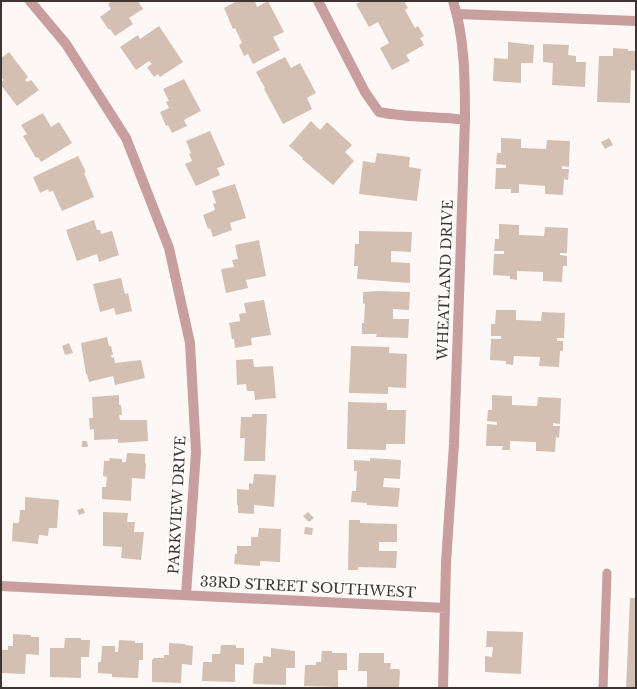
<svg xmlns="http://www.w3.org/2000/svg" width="637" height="689" font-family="'Libre Baskerville',serif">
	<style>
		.building { fill: #d4c0b2 }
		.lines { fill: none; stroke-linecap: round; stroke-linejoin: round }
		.lane { stroke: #c89e9f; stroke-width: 9 }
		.street { stroke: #c89e9f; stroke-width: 10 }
		.labels { text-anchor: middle; stroke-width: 3.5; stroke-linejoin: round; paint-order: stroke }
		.street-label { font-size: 14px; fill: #3e3431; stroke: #fff }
	</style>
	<rect width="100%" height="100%" fill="#fdf8f6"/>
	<path class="building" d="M109,1H138L143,9L129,18L133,24L115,36L110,29L109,30L100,17L111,9L108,4L110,3Z
		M237,1H255L257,7L268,1L284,32L273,37L280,50L253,64L248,54L244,56L239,45L242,43L235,28L233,29L224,8Z
		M362,1H404L408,8L405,10L415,28L418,26L424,36L420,38L424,45L406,55L410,61L392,70L380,48L389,43L378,22L369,27L356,4Z
		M159,26L183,62L160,77L158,74L154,77L147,67L152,64L149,61L136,70L120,47L138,35L140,39Z
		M508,42L534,45L533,63H521V83L493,81L494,58L508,59Z
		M543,44L569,45L568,55L576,56V62H586L585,87L552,85L553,63L543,62Z
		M613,48L628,49V51H636V71L631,70L630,103L597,102L599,56H613Z
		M9,52L28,77L25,80L27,82L31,80L39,90L17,106L1,85V82L4,80L1,77V58Z
		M285,57L291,68L300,63L316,93L307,98L312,109L283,124L264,89L265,88L256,72Z
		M184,79L201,111L184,120L187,126L172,133L168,125L166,126L160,112L169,108L166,102L169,101L163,89Z
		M43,113L51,127L59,122L72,143L41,162L38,157L36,158L23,136L27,134L21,125Z
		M311,121L320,130L327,122L352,145L345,152L354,161L333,185L302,159L303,158L289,146Z
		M210,131L225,165L217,168L220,175L196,186L185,164L192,161L189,154L191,153L186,141Z
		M501,138L521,139V148L546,149L547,140L570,141L569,167L562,166V169H569L568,180L564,179L563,195L545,194V186L519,184V193H511V189H495L496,168H506V165L496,164L497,153H501Z
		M609,138L613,145L605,149L601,142Z
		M377,153L410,157L409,167L421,169L417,201L359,194L363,161L375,163Z
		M78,156L86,172L84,173L94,197L62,211L53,191L49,192L48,189L40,193L33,177Z
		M235,184L246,218L230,223L232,230L213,237L210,228L208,229L203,215L215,210L213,204L216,203L212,191Z
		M94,220L97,230H100L101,234L112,231L119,255L99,262L97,254L77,261L66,230Z
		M499,224L519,225V235L544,236L545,227L568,228L567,253H560V255L567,256V266H563L562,282L543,281V272L517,271V280L510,279V276L493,275L494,254H504V251H494L495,239H499Z
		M359,231L412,232L411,252L391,251V262L410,263V283L357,279L358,266H354L355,244H359Z
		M259,240L266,276L246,280L248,288L226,293L221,269L234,267L232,260L238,259L235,245Z
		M121,278L125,294L128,293L132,311L116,315L114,308L100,312L93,284Z
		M378,291L410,292L409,310L393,309V319H409L408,338L376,337L377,334H362V323H364L365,304L363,303V292Z
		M264,300L271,335L251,338L252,345L235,348L234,339H232L229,323L240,321L239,314L246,313L244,303Z
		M496,310H516V320L541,321L542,312L565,313L564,338H557V341H563V351H560L559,367L539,366L540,357L514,356L513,365L506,364V361L490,360L491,339H501V336H491V324H495Z
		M107,337L109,346H111L113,355H111L112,358L114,357L115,363L141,360L145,378L115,385L113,376L89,382L87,374H86L81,343Z
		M69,343L73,353L65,355L62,346Z
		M351,346L389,347V353L407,354L406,388L388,387V394L349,393Z
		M253,359L254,367L273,366L276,398L255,400L254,391H247L246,384L237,385L236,360Z
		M119,395V405H121L122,415H119L120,420H147L148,441L118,443V439L94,440V429L90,430L89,418H93L92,397Z
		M492,395L512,396V405L537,406L538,397L561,398L560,424L553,423V426H560L559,438L556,437L555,452L536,451V442L510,441V450H502L503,446H486L487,424L497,425V422L487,421L488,410H492Z
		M348,402L387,403V410H406L405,444H386V450L347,449Z
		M252,414H267L265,461H244L245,438H240L241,417H252Z
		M82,441H87L88,447H82Z
		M127,453L145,454V463H146L145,479L132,478L131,501L102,499V487H106L107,477L103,476L104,461H109L110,458L122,459V462H126Z
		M370,458L401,460L400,479L384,478L383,487L400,488L398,507L367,505V503L351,502L352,491H356L357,471H354V460L370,461Z
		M254,474L276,475L274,507L254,505V514L238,513V505H237V489L249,490V483L253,484Z
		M25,497L59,500L57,528H49L48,536L39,535L38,544L12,541L13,523H19L20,510H25Z
		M83,508L85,513L79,515L77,510Z
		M103,512L128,513L127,522H135L134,532H144L141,560L121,558L122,547L103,546Z
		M308,512L314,518L309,522L303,516Z
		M349,520H360V523L397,524V542H379V551H397L396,568L358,567V570H348Z
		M305,527L313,528L312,535L304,534Z
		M259,528L281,529L280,562L260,561V566L234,564L235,554H237V546H251V537H258Z
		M630,598H636V688H626Z
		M487,631L523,632L521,674L485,672V656L492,657L493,647H486Z
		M13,634L31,635V637H39V655L26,654L25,674L1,673V650H8V646H13Z
		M65,638H81V640H90L89,657H81V678L50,677V648H64Z
		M119,640L135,641V643H143V660H139L138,678L112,677V674L98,673V662H101L102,646H115V652H118Z
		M169,643L185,644V645L193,646L192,665L182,664L181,683L152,682V660L154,658H164V655H169Z
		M221,645H236V648H244V665L235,664V682L202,681L203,662H212V654H220Z
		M271,648L295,651V668H286V685L253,684L254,665H255V663H263V656L271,657Z
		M322,651H332V653H347V670H338V687L304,686L305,666L306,665H316V662H321Z
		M359,653H384V663H391L390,669H399L400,671L399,688H367V671H358Z"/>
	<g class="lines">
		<path class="lane" d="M603,688L607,573"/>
		<path class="street" d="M30,1L66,44L126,138L169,248L190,343L196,452L186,595
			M318,1L365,92L379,112C408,118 437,116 465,120
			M457,14L636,21
			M1,586L445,608
			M443,688L446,562L454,444L465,120C465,80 465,39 453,1"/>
	</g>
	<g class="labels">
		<g class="street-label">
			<text transform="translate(445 280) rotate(-88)" y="5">WHEATLAND DRIVE</text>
			<text transform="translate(177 505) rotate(-87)" y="5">PARKVIEW DRIVE</text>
			<text transform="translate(308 587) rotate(3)" y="5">33RD STREET SOUTHWEST</text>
		</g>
	</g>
	<rect width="637" height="689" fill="none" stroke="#3e3431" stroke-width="4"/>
</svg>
